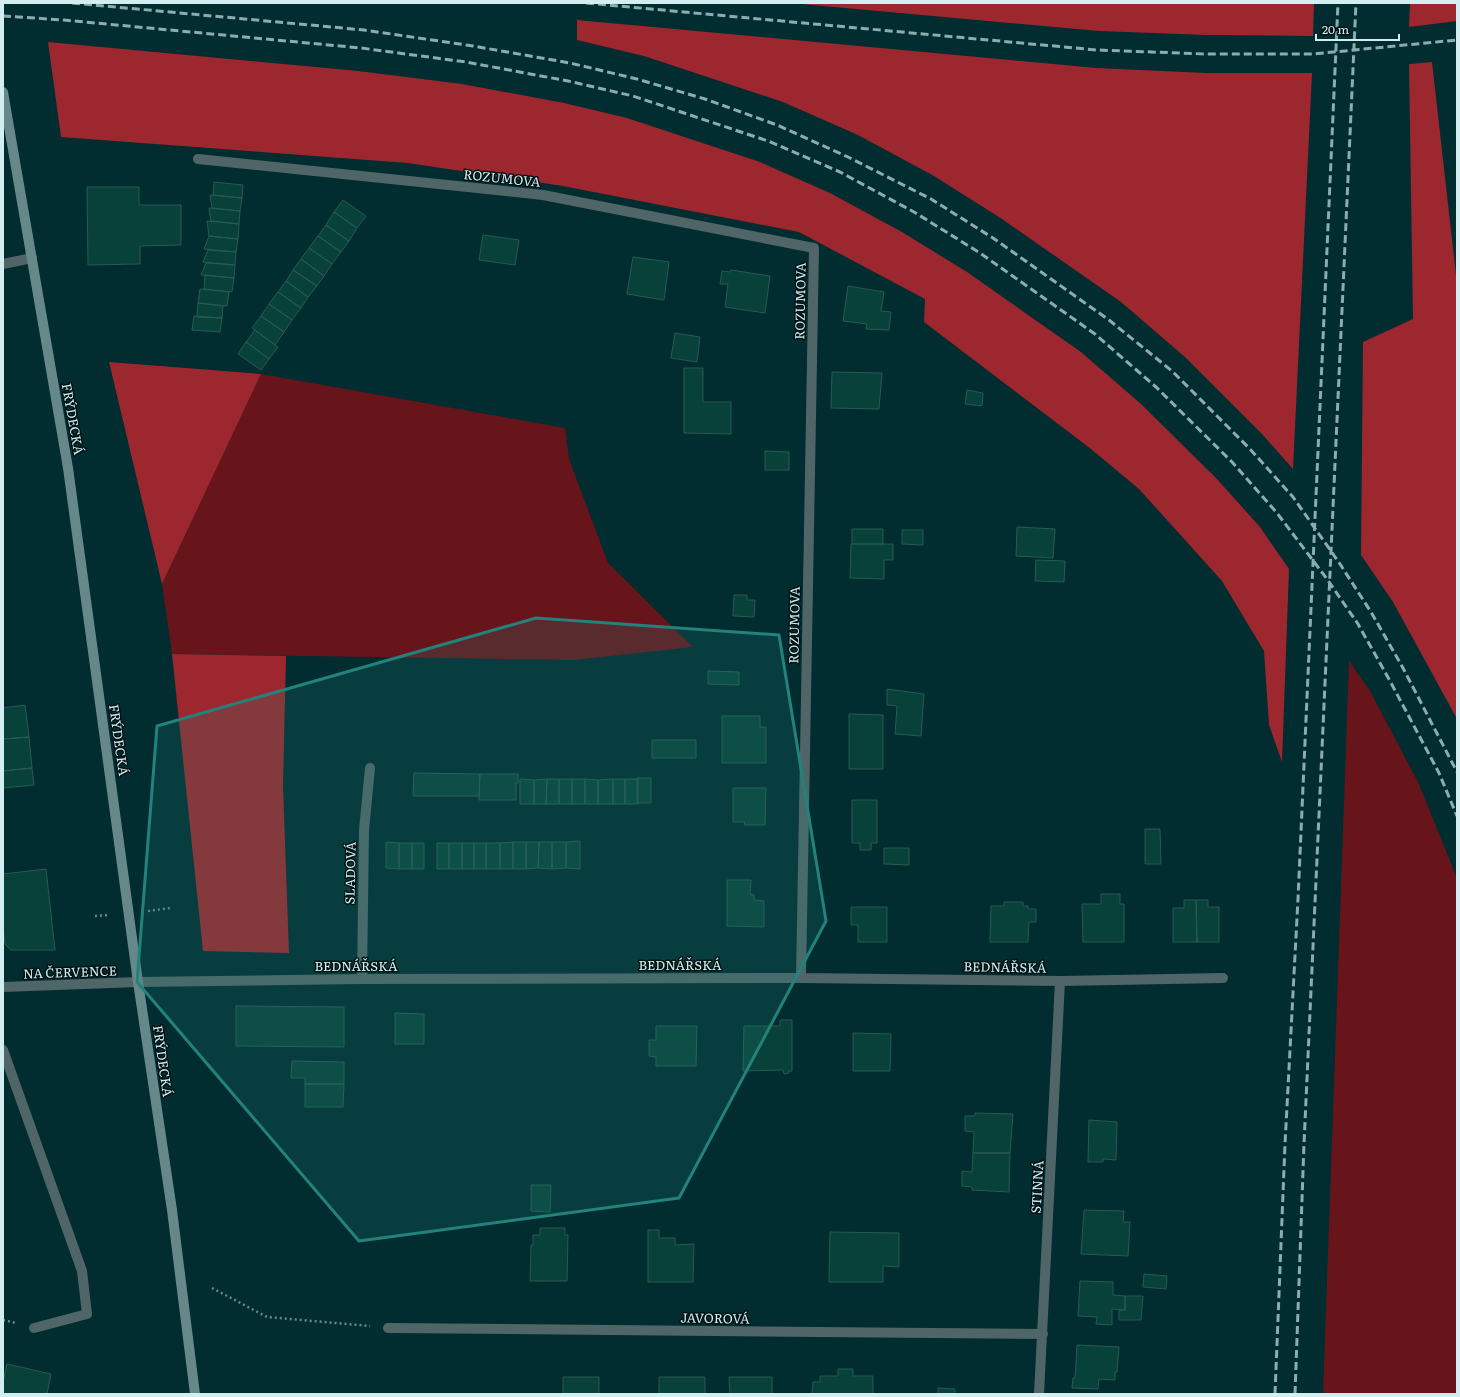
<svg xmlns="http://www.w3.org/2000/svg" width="1460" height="1397" font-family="Literata,serif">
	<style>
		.green { fill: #67151b }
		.forest { fill: #9d272e }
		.building { fill: #08413a; stroke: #285b53 }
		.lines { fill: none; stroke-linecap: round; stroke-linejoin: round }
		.path { stroke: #678a8d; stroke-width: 2.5; stroke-dasharray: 2 3; stroke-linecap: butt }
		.minor { stroke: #506567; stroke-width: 10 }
		.secondary { stroke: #66888b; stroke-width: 10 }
		.rail { stroke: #8cadaf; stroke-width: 3; stroke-dasharray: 8 4; stroke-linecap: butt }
		.marked { fill: #23827b; fill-opacity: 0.2; stroke: #23827b; stroke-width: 3; stroke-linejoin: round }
		.labels { text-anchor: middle; stroke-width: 3; stroke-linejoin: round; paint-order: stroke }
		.street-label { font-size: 13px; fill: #d3eef0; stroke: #001314 }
	</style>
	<rect width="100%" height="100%" fill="#012c30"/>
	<path class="green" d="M261,374L565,428L569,459L608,563L693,647L573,660L172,654L162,584Z
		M1349,661L1370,691L1418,782L1457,878V1394H1323Z"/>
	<path class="forest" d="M790,3H1314L1313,36L1207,35L1099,31Z
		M1410,3H1457V21L1409,27Z
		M577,20L1096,68L1206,73H1312L1293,469L1262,434L1185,357L1121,302L1002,219L934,176L858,135L783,102L644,56L577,40Z
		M48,42L358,71L462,84L564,103L627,118L760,162L830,193L902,232L967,272L1081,352L1141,404L1216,478L1260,527L1289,569L1282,762L1269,725L1264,651L1222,581L1139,489L1091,449L924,322L925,299L799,232L563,186L408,163L61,137Z
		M1432,62L1457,284V719L1393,602L1361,555L1363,342L1413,319L1409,64Z
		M109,362L261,374L162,584Z
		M172,654L286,656L283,786L289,953L203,951Z"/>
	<path class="building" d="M214,182L243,185L242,198L213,195Z
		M87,187H139V205H181V245L140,246V264L88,265Z
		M210,195L242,198L240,211L212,208Z
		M343,200L366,216L357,228L334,212Z
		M209,208L240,211L239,224L211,221Z
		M334,212L357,228L349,241L326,225Z
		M207,221L239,224L238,239L209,236Z
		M326,225L349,241L341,252L318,236Z
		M483,235L519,240L515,265L479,260Z
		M209,236L238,239L236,252L204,249Z
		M318,236L341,252L332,264L309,248Z
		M309,248L332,264L324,276L301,259Z
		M208,250L236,252L235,265L203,262Z
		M633,257L669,262L664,300L627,294Z
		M301,259L324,276L317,286L293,270Z
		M206,263L235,265L234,278L201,275Z
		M293,270L317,286L308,297L286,281Z
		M731,270L770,276L765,313L725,307L728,284H720L722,271L730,272Z
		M205,275L234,278L232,292L204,289Z
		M286,281L308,297L301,308L278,292Z
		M848,286L884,292L881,311L891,312L889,330L866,329L867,324L843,321Z
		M200,289L229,292L227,306L198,303Z
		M278,292L301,308L292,320L269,304Z
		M198,303L223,306L222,318L197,317Z
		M269,304L292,320L284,332L261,316Z
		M194,316L222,318L220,332L192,330Z
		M261,316L284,332L275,345L252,328Z
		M255,330L278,347L269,359L246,342Z
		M675,333L700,337L697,362L671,358Z
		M246,342L269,359L261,370L238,354Z
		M684,368H703V402H731V434L684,433Z
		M832,372L882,373L879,409L831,408Z
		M967,390L983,393L982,406L965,404Z
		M765,451L789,452V470H765Z
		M1017,527L1055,529L1053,558L1016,556Z
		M852,529H883V544H852Z
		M902,530H923V545L902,544Z
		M851,544H893V560H884V579L850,578Z
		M1036,560L1065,561L1064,582L1035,581Z
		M734,595H747V600H755L754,617L733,616Z
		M708,671L739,672V685L708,684Z
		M887,689L924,694L921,736L895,734L897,706L887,705Z
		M25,705L29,737L3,739V708Z
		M849,714L883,715V769H849Z
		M722,716H760V727H766V763H722Z
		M29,737L32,768L3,771V739Z
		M652,740H696V758H652Z
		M32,768L34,785L3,788V771Z
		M414,773L480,774L479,796H413Z
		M480,774H518V783H516V800H479Z
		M637,778H651V803H637Z
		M520,779L534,780V804H520Z
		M547,779L546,804H534V780Z
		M547,779H559V804H546Z
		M559,779H572V804H559Z
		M572,779H585V804H572Z
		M585,779L598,780V804H585Z
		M613,779V804H598V780Z
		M613,779H625V804H613Z
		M625,779H638V804H625Z
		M733,788H766L765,825H744L745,822H733Z
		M852,800H877V843H871V850H860V843H852Z
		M1145,829H1160L1161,864H1145Z
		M579,841H580V869L566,868V842Z
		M386,842L399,843V869L386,868Z
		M513,842H526V869H513Z
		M513,842V869H500V843Z
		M526,842H539L538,868L526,869Z
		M539,842H552V869L538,868Z
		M552,842H566V868L552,869Z
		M399,843H412V869H399Z
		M412,843H424V869H412Z
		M437,843H449V869H437Z
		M449,843H462V869H449Z
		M462,843H474V869H462Z
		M474,843H486V869H474Z
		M486,843H500V869H486Z
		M884,848H909V865L884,864Z
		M46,869L55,950H11L5,944L3,925V874Z
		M727,880H751L750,894L754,895V900L764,901V927L727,926Z
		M1101,894H1120V904H1124V942H1083L1082,904H1101Z
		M1184,900H1196L1197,942H1173V908H1184Z
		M1196,900H1208V907H1219V942H1197Z
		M1004,902H1023V906H1028V909H1036V922H1029L1028,942H990L991,906H1004Z
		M851,907H887V942H858V925H851Z
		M236,1006L344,1007V1047L236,1046Z
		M395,1013L424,1014V1044H395Z
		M780,1020H792V1071H789V1073L784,1074L783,1070L743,1071L744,1026H780Z
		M656,1026H697L696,1066H656V1057L649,1056V1040H656Z
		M853,1033L891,1034L890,1071H853Z
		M292,1061L344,1062V1084H305V1078H291Z
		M305,1084H344L343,1107H305Z
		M975,1113L1013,1114L1010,1153H973L974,1132L965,1131V1116H975Z
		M1089,1120L1117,1122L1116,1160L1103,1159V1162H1088Z
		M973,1153H1010L1009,1192L972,1190V1187L962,1186V1171L972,1172Z
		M531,1185H551L550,1212L531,1211Z
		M1084,1210L1124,1211L1123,1222H1130L1128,1256L1081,1254Z
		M540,1228H565V1235H568L567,1281H530L531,1245H533V1235H540Z
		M648,1230H659V1238H675V1245L694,1244L693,1282H648Z
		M830,1232L899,1233V1267L883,1266V1282H829Z
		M1144,1274L1167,1276L1166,1289L1143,1287Z
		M1080,1281L1113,1282V1295L1125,1296V1310L1112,1309V1325L1096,1324L1097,1317L1078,1316Z
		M1125,1296H1143L1141,1320H1119V1310H1125Z
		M1077,1345L1119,1347L1117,1372H1115V1380L1099,1379L1098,1389L1072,1388L1073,1378H1075Z
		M7,1364L51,1374L47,1394H3V1382Z
		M838,1369H853V1376H873V1394H812L813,1382H820V1376H838Z
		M563,1377H599V1394H563Z
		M659,1377H705V1394H659Z
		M729,1377H772V1394H730Z
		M938,1388L955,1389V1394H938Z"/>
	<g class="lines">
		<path class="path" d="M148,911L170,908
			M95,916L109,915
			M212,1288L267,1317L370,1326
			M3,1320L16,1323"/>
		<path class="minor" d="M198,159L543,195L814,248L801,978
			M3,264L32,258
			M362,979L364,830L370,768
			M3,987L138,982L362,979L801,978L1060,981L1223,978
			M3,1050L82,1271L87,1314L34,1328
			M388,1328L1043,1334
			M1039,1394L1060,981"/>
		<path class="secondary" d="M3,92L68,468L138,982L172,1210L195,1394"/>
		<path class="rail" d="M72,3L364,30L473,46L570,63L637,79L705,99L777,125L848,157L931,199L993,238L1109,320L1172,371L1250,449L1293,497L1340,564L1371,612L1403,668L1457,772
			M586,3L1097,50L1206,54H1313L1457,40
			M3,16L64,20L361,48L466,62L568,81L633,96L768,141L840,172L914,212L980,253L1095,334L1156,387L1232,462L1277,513L1327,579L1358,624L1390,681L1439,773L1457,816
			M1275,1394L1285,1144L1298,899L1338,3
			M1295,1394L1304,1144L1356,3"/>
	</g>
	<path class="marked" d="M536,618L779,635L826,921L679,1198L359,1241L137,982L157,726Z"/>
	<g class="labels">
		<g class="street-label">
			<text transform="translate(502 178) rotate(6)" y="5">ROZUMOVA</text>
			<text transform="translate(800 301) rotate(-89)" y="5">ROZUMOVA</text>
			<text transform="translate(73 419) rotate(80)" y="5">FRÝDECKÁ</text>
			<text transform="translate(794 625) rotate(-89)" y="5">ROZUMOVA</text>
			<text transform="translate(119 740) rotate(82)" y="5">FRÝDECKÁ</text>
			<text transform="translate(350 873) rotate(-89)" y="5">SLADOVÁ</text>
			<text x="680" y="970">BEDNÁŘSKÁ</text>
			<text x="356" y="971">BEDNÁŘSKÁ</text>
			<text transform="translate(1005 967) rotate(1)" y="5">BEDNÁŘSKÁ</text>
			<text transform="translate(70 972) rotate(-2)" y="5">NA ČERVENCE</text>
			<text transform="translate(163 1061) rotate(82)" y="5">FRÝDECKÁ</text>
			<text transform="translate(1037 1187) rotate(-87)" y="5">STINNÁ</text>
			<text transform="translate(715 1318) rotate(1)" y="5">JAVOROVÁ</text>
		</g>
	</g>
	<rect width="1460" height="1397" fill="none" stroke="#d3eef0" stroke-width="8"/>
	<path d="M1316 34v6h83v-6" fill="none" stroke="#d3eef0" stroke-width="2"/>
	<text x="1322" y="34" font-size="12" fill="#d3eef0" stroke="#001314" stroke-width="3" paint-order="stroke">20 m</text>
</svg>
